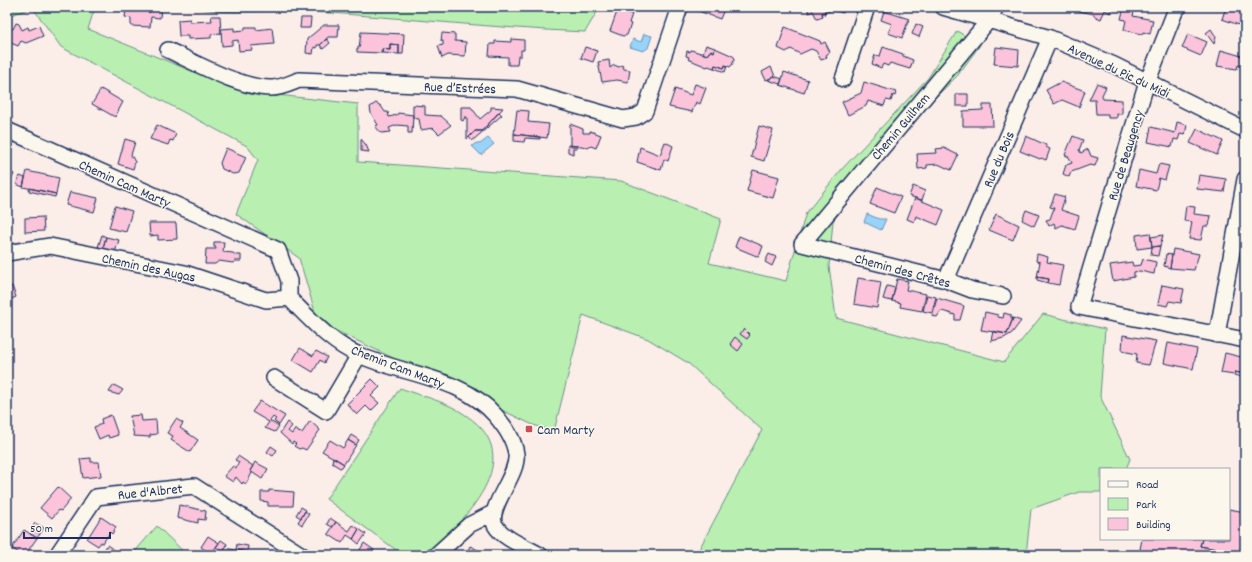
<svg xmlns="http://www.w3.org/2000/svg" width="1252" height="562" font-family="Dekko,sans-serif">
	<style>
		.green { fill: #b9efb1; stroke: #6a8f88 }
		.water { fill: #98d4f9; stroke: #6692bb }
		.building { fill: #fcc4da; stroke: #1b2f5e }
		.lines { fill: none; stroke-linecap: round; stroke-linejoin: round }
		.minor-casing { stroke: #1b2f5e; stroke-width: 18 }
		.minor { stroke: #fbf7ec; stroke-width: 15 }
		.poi-dot { fill: #d1495b; stroke: #fbf7ec; stroke-width: 1.5 }
		.labels { text-anchor: middle; stroke-width: 3; stroke-linejoin: round; paint-order: stroke }
		.street-label { font-size: 14px; fill: #1b2f5e; stroke: #fbf7ec }
		.poi-label { font-size: 14px; fill: #1b2f5e; stroke: #fbf7ec; text-anchor: start }
	</style>
	<rect width="100%" height="100%" fill="#fbede8"/>
	<filter id="ink" filterUnits="userSpaceOnUse"><feTurbulence type="fractalNoise" baseFrequency=".025" numOctaves="2"/><feDisplacementMap in="SourceGraphic" scale="8" xChannelSelector="R" yChannelSelector="G"/><feConvolveMatrix kernelMatrix="1 2 1 2 8 2 1 2 1" color-interpolation-filters="sRGB"/></filter>
	<g filter="url(#ink)">
		<path class="green" d="M7,7H95L88,29L241,91L358,104V162L621,181L721,219L709,263L786,281L806,213L842,169L928,78L957,31L980,45L958,75L906,127L833,221L829,266L836,318L1004,362L1043,314L1105,329L1100,396L1130,459L1126,469H1101V492H1079L1031,509L1026,555H696L762,430L688,363L648,339L583,315L554,431L533,425L318,322L299,258L236,214L258,160L247,146L61,47L33,8L7,16Z
			M193,7H600L585,32C491,28 396,17 301,11C265,9 228,16 193,7Z
			M400,388C422,396 448,402 467,416C530,458 463,522 426,555H403L326,499Z
			M157,526L187,555H132Z"/>
		<path class="water" d="M644,34L652,36L648,48L643,51L630,47L633,39L641,42Z
			M488,138L494,144L481,155L472,146L476,143L480,144Z
			M867,214L879,219H886L881,230L864,222Z"/>
		<path class="building" d="M150,7H161L160,18L151,17L150,27L131,26V18L125,17L126,10L150,12Z
			M697,7H725L720,19L696,10Z
			M807,7H824L826,11L822,13L823,17L817,19L813,11L809,13Z
			M824,7H833L844,11L843,13L832,10L824,13L825,15L823,17L822,13L826,11Z
			M1081,7H1113L1111,13L1105,10L1101,19L1094,16V14L1079,11Z
			M1124,7H1135L1133,16L1153,20L1150,34L1143,32L1142,34L1124,30L1126,20L1121,19Z
			M1226,7L1242,13L1245,7V18L1242,26L1222,19Z
			M618,9L632,14L629,23L631,24L627,35L623,36L610,31Z
			M884,11L909,19L902,38L888,33L892,24L881,20Z
			M211,16H220L221,33L211,34V38L188,39V36H179L178,20L190,19V22L212,21Z
			M301,18H311L310,28H300Z
			M16,23L19,24L22,30L28,27L29,30L39,26L43,36L26,43L21,41L18,46L11,43L7,52V27L13,29Z
			M916,24L923,27L919,37L912,34Z
			M324,25H339L338,37H328L320,45H317V48L314,47L313,54L306,53L307,39Z
			M245,27H256V30L272,28L274,44L251,46L252,50L239,51L238,40L232,41V45L222,46L221,29L234,28V31L245,30Z
			M785,27L820,41L821,44L825,42L830,52L826,55L827,58L821,60L816,51L811,49L800,54L791,49L786,52L778,48Z
			M1211,29L1216,37L1214,44L1206,33Z
			M361,32L404,34L403,54H399V45L390,44V50L382,49V53L357,52V48H359Z
			M442,33L455,34V41L466,42L465,56L448,55L442,58L438,46L443,45V41H441Z
			M1188,34L1207,42L1201,56L1182,48Z
			M327,39L330,43L323,49L320,45Z
			M511,39L524,40V50H521V56H518L517,65H508V57L489,56L490,44H495V41L511,42Z
			M390,44L399,45V54L382,53V49L390,50Z
			M706,45L715,48L714,52L711,50L707,55L703,53Z
			M585,47L597,51L593,62L581,58Z
			M883,47L903,54V56L913,60L910,69L890,63L888,66L883,64L881,68L872,64L875,55L880,56Z
			M996,47L1019,50L1018,66L994,64Z
			M715,48L733,56L735,58L732,65L730,67L725,65L724,68L715,65L714,68L708,66L707,67L688,59L689,57L686,56L687,51L690,52L691,50L707,55L711,50L714,52Z
			M1221,50L1245,57V68L1238,65L1237,69L1217,66Z
			M609,60L610,68L614,65L619,67L622,65L624,69L630,70L628,82L617,80L602,82L598,62Z
			M715,65L724,68L725,65L727,66L725,72L714,68Z
			M771,67L775,76L766,80L762,72Z
			M784,72L808,80L804,93L780,85Z
			M774,76L782,79L780,84L768,80Z
			M864,82L896,92L895,96L893,95L891,101L886,100L884,106L868,101L866,106L848,115L842,102L861,93Z
			M1061,82L1085,91L1079,107L1062,100L1054,104L1046,90Z
			M1097,83L1106,87L1102,95L1103,99L1122,100V114H1117V118H1108V114H1096L1095,100H1089Z
			M695,84L706,88L700,104L696,102L692,112L669,107L675,89L691,95Z
			M101,89L123,102L115,117L92,104Z
			M956,94H968V106H956Z
			M376,103L381,106L385,112H388L389,117L397,115L398,113L413,115L412,133H408V126L397,125L389,128L391,132L381,133L375,126L378,125L371,113L370,107Z
			M413,105L425,106V115L441,116L451,125L439,134L433,128L421,130L419,119L413,118Z
			M983,105H992L993,126H963V111L983,110Z
			M461,107H471L480,119L491,110V107L503,108L482,131H475L467,139V117H465L463,121L461,120Z
			M517,110L529,111L528,122L549,124L547,138L514,134Z
			M499,112L502,115L472,141L469,137L475,131H482Z
			M1177,122L1187,125L1185,135L1180,134L1178,140L1174,139L1172,147L1148,142L1151,127L1175,133Z
			M570,124L583,129V133H590V131L601,135L596,148L591,146L588,148L582,146H570Z
			M157,125L176,134L173,141L170,140L168,145L150,139Z
			M759,126L773,130L764,161L751,157Z
			M1197,129L1223,141L1217,155L1190,143Z
			M514,134L540,137V139L525,138L524,142L514,141Z
			M1026,136L1046,145V147L1050,149L1046,160L1041,158L1040,159L1020,151Z
			M1073,136L1083,140L1079,150L1081,153L1088,149L1091,156L1098,158L1095,166L1090,165L1074,171L1071,172L1069,177L1063,174L1066,165L1072,163L1069,157L1065,155Z
			M125,139L135,142L131,155L135,162L133,169L118,164Z
			M361,139L366,145L369,152L361,151Z
			M665,142L673,146L668,161L664,159L661,170L637,162L640,147L660,155Z
			M568,145L577,146V148H573V154L568,152Z
			M226,148L246,157L239,173L233,174L222,169L220,163Z
			M944,148L958,155L951,170L938,164L927,165V168L918,169L917,154L937,153L936,149Z
			M1159,164L1169,166L1165,180L1159,178L1156,190L1136,186L1139,170L1156,174Z
			M8,170L14,174L7,189V172Z
			M753,170L779,177L773,198L747,191Z
			M27,171L59,178L56,194L23,187Z
			M1199,175L1226,179L1224,192L1197,189Z
			M20,176L25,178L23,187L16,184Z
			M913,186L925,191L922,200L909,196Z
			M877,187L901,197L894,213L870,204Z
			M30,188L56,194L55,197L29,191Z
			M70,192L98,198L94,212L66,205Z
			M1055,194L1065,197L1061,210L1079,216L1075,229L1062,225L1056,228L1054,223L1049,226L1046,220L1050,219L1054,208L1050,207Z
			M915,198L944,210L938,225L916,216L914,222L907,219Z
			M115,206L132,211L126,232L109,228Z
			M1186,206L1195,207L1194,214L1211,216L1209,226H1204L1201,240L1189,239L1192,222L1184,221Z
			M1026,210L1039,215L1034,226L1022,220Z
			M996,214L1019,225L1013,240L989,230Z
			M43,217L44,231L25,232V218Z
			M149,223H176L177,239L158,240V235L150,236Z
			M1150,233L1152,247L1137,249L1136,235Z
			M102,235L106,237L103,248L98,247Z
			M1163,235L1160,246L1152,247L1151,237Z
			M739,236L763,246L759,257L735,247Z
			M106,237L119,240L115,252L103,248Z
			M214,242H224L223,252L233,253L236,255H241V261H235L233,263L219,261L215,264H205L206,249H216V247H214Z
			M1160,246L1158,256L1151,255L1152,247Z
			M1173,249L1199,254L1194,270L1170,268Z
			M769,254L776,257L772,266L765,262Z
			M1037,254L1048,257L1047,262L1063,265L1059,285L1048,283L1049,279L1037,277L1040,262L1036,261Z
			M1166,254L1172,255L1170,268L1164,266Z
			M1143,259L1156,262L1154,274L1140,271L1134,272V277L1113,281L1110,265L1132,262L1133,266L1141,265Z
			M1037,277L1049,279L1048,283L1037,280Z
			M858,278L881,282L877,308L854,304Z
			M897,279L908,281L906,290L926,294L922,311L900,307L901,303L892,301Z
			M1162,285L1184,289L1181,303L1169,301L1167,306L1158,304Z
			M12,286L16,297L7,301V287Z
			M887,286L895,288L892,301L883,299Z
			M927,295L936,297L932,313L923,311Z
			M1242,296H1245V313L1240,312Z
			M937,298L964,306L960,320H955V315L942,311H941L937,317L932,316Z
			M985,312L998,315V317L1003,318L1004,313L1011,315V318H1013L1007,334L981,330Z
			M1013,318L1021,321L1012,333L1004,338L991,341L993,331L1007,334Z
			M744,329L750,335L747,339L740,334Z
			M1123,335L1156,341L1149,365L1136,363L1137,354L1122,351Z
			M735,337L743,344L738,351L730,344Z
			M1168,343L1197,349L1193,369L1164,363Z
			M300,348L313,356L316,351L327,357L324,363L320,360L313,372L293,360Z
			M1225,353L1245,358V374L1235,372L1234,375L1221,373Z
			M1235,372L1245,374V378L1234,375Z
			M372,379L380,387L371,396L379,403L371,411L366,406L357,415L347,404Z
			M114,385L123,390L119,395L109,392Z
			M260,401L285,416L279,425L274,421L276,419L273,417L270,421L279,426L275,432L265,428L269,422L252,412Z
			M111,415L118,435L109,438L108,435L99,439L94,427L102,424L101,419Z
			M141,415L142,421L156,420L157,434L150,435V437L134,436L130,416Z
			M176,419L183,423L180,428L198,440L190,452L171,440L173,436L167,433Z
			M310,421L320,430L306,450L302,448L299,449L294,446L296,444L293,442L292,444L280,433L287,422L292,426L288,431L292,434L296,428L298,432L302,433Z
			M351,435L359,440L356,445L348,440Z
			M330,440L343,448L348,440L356,445L344,464L322,451Z
			M271,446L277,450L273,456L267,452Z
			M238,456L253,466L250,471L252,473L246,484L243,482L242,484L236,477L233,482L224,476L233,466L236,468L239,462L235,460Z
			M333,457L344,464L342,467L340,468L332,463Z
			M91,458V462H99L101,476L83,478L80,459Z
			M255,462L268,469L262,479L250,471Z
			M58,487L71,499L61,511L59,510L52,518L40,508Z
			M269,490L294,492L293,506H268V502L261,501V492H269Z
			M179,505L206,511L205,520L198,519V523L177,518Z
			M301,507L306,510L301,518L296,515Z
			M1229,509L1245,512V554L1200,546L1202,539H1229Z
			M305,511L309,514L302,525L298,522Z
			M101,517L116,527L112,534L110,532L103,543L101,542L98,546L87,539Z
			M330,518L336,522L332,527L327,524Z
			M336,522L349,531L353,525L359,529L353,539L347,535L342,543L328,534Z
			M35,523L44,528L40,534L32,528Z
			M34,529L40,534L37,538L30,534Z
			M359,529L366,534L359,544L353,539Z
			M24,530L37,538L25,555H21L12,548Z
			M208,536L219,543L211,554L201,547Z
			M1142,539H1202L1200,546L1232,553V555H1139Z
			M221,540L227,544L224,552L216,547Z
			M364,543L374,550L370,555H357Z
			M237,544L248,546L247,552L236,550Z
			M107,545L117,552L115,555L105,549Z
			M470,546L480,551L478,555H469L467,553Z
			M224,548L247,552L246,555H224Z"/>
		<g class="lines">
			<g class="minor-casing">
				<path id="minor" d="M943,7L1050,38L1114,65L1245,130
					M996,7L989,20L802,244L946,280L972,290L1003,296
					M1179,7L1176,9L1145,88L1079,307L1245,340
					M168,50C196,63 242,89 272,88C281,88 291,83 299,80L517,89L623,119L636,117L645,111L680,7
					M843,79L867,7
					M7,130L278,250L289,281V298C310,319 331,343 359,355C404,375 463,377 496,416C505,427 514,439 516,454C519,475 486,508 495,525C503,539 526,547 540,555
					M7,253L50,246L185,273L266,300L289,298
					M946,280L1050,38
					M1217,335L1245,179
					M274,378L326,411L359,355
					M57,555L96,497L194,486L302,555
					M436,555L469,525L493,513"/>
			</g>
			<use href="#minor" class="minor"/>
		</g>
	</g>
	<rect class="poi-dot" x="525" y="425" width="8" height="8" rx="2"/>
	<g class="labels">
		<g class="street-label">
			<text transform="translate(1119 70) rotate(25)" y="5">Avenue du Pic du Midi</text>
			<text transform="translate(460 87) rotate(2)" y="5">Rue d’Estrées</text>
			<text transform="translate(900 126) rotate(-50)" y="5">Chemin Guilhem</text>
			<text transform="translate(1125 155) rotate(-73)" y="5">Rue de Beaugency</text>
			<text transform="translate(998 159) rotate(-67)" y="5">Rue du Bois</text>
			<text transform="translate(125 183) rotate(24)" y="5">Chemin Cam Marty</text>
			<text transform="translate(149 267) rotate(12)" y="5">Chemin des Augas</text>
			<text transform="translate(903 270) rotate(15)" y="5">Chemin des Crêtes</text>
			<text transform="translate(398 366) rotate(21)" y="5">Chemin Cam Marty</text>
			<text transform="translate(150 491) rotate(-6)" y="5">Rue d'Albret</text>
		</g>
		<g class="poi-label">
			<text x="537" y="434">Cam Marty</text>
		</g>
	</g>
	<rect width="1252" height="562" fill="none" stroke="#fbf7ec" stroke-width="24"/>
	<rect x="12" y="12" width="1228" height="538" fill="none" stroke="#1b2f5e" stroke-width="1.5" filter="url(#ink)"/>
	<rect x="1100" y="468" width="130" height="72" fill="#fbf7ec" stroke="#a1a7b3"/>
	<rect x="1108" y="481" width="20" height="6" fill="#fbf7ec" stroke="#a1a7b3"/>
	<text x="1136" y="488" font-size="12" fill="#1b2f5e">Road</text>
	<rect x="1108" y="498" width="20" height="12" fill="#b9efb1" stroke="#a1a7b3"/>
	<text x="1136" y="508" font-size="12" fill="#1b2f5e">Park</text>
	<rect x="1108" y="518" width="20" height="12" fill="#fcc4da" stroke="#a1a7b3"/>
	<text x="1136" y="528" font-size="12" fill="#1b2f5e">Building</text>
	<path d="M24 532v6h86v-6" fill="none" stroke="#1b2f5e" stroke-width="2"/>
	<text x="30" y="532" font-size="12" fill="#1b2f5e" stroke="#fbf7ec" stroke-width="3" paint-order="stroke">50 m</text>
</svg>
